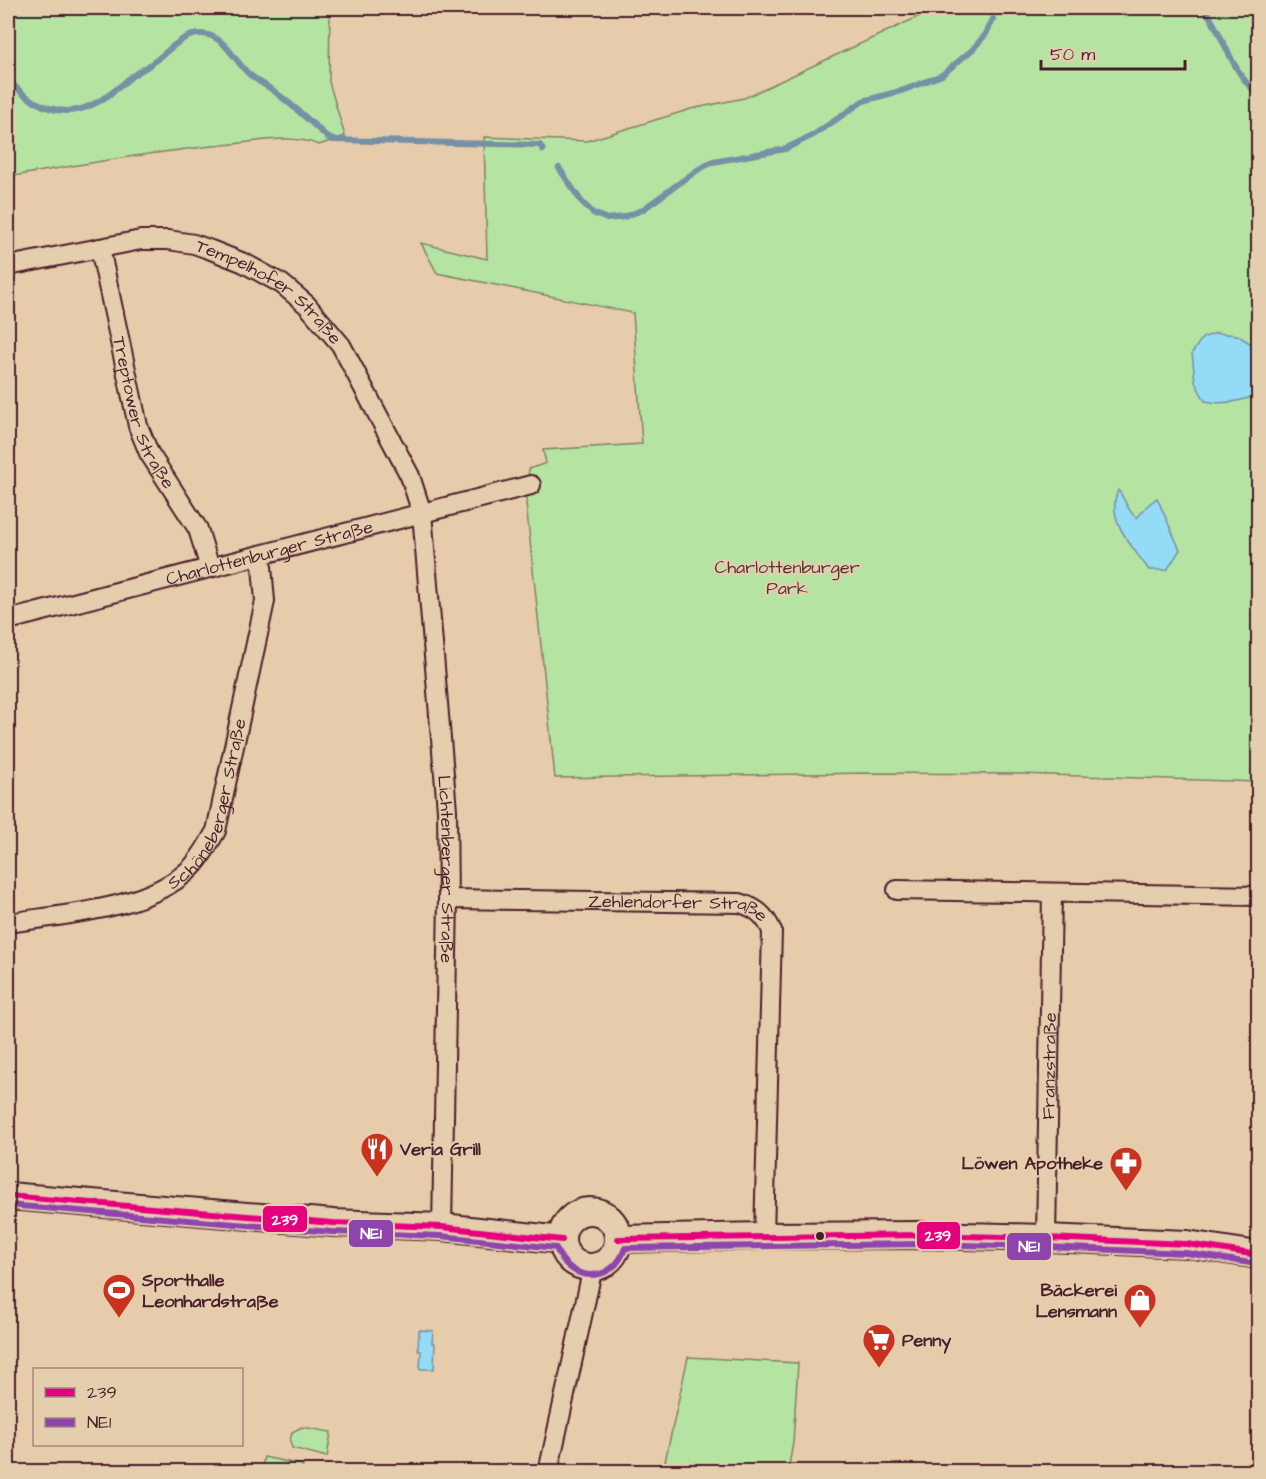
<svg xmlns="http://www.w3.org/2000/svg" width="1266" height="1479" font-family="'Architects Daughter',sans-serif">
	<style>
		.green { fill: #b4e3a2; stroke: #7f8166; stroke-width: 1.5 }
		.water { fill: #94dbf6; stroke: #7690a5; stroke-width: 1.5 }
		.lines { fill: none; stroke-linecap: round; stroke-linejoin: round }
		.stream { stroke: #7690a5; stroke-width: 6 }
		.minor-casing { stroke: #4a1f2b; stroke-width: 22 }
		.secondary-casing { stroke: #4a1f2b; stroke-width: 30 }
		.minor { stroke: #e5ceae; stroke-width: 18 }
		.secondary { stroke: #e5ceae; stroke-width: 26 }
		.bus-1-casing { stroke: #e5ceae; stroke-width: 10 }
		.bus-2-casing { stroke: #e5ceae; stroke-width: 10 }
		.bus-1 { stroke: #e5007d; stroke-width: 6 }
		.bus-2 { stroke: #8e44ad; stroke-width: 6 }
		.bus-dot { fill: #4a1f2b; stroke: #e5ceae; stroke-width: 2 }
		.labels { text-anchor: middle; stroke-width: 4.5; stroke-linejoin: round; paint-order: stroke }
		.street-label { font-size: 18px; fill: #4a1f2b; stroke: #e5ceae }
		.park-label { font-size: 18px; fill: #553337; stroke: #e5ceae }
		.poi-label { font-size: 18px; font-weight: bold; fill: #4a1f2b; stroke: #e5ceae; text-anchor: start }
		.line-badge { stroke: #e5ceae; stroke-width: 2 }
		.badge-label { font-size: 16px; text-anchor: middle; font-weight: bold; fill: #fff }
	</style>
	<rect width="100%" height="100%" fill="#e7ccab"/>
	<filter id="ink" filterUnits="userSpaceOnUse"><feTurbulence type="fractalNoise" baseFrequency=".0167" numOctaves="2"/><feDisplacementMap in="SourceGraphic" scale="12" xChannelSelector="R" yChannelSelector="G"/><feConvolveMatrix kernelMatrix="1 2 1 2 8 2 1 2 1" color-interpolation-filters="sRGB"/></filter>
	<g filter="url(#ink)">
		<path class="green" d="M8,8H330L329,82L345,136L319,145C293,134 261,141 233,144C157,151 83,164 8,177Z
			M937,8H1258V782L1020,774L871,773L555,778L526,503L529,469L546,463L543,450L642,444L633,313L437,273L421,243L487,259L484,137L587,141L691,109L744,98Z
			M688,1357L798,1363L793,1443L788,1471H663Z
			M302,1427L331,1432L327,1457L292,1448L290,1441L292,1432Z
			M264,1457L303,1465L302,1471H261Z"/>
		<path class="water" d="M1216,333L1237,335L1258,348V394C1241,402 1224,405 1205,401L1195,382L1192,353L1202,338Z
			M1118,490C1126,499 1127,512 1137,518L1148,505L1157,498L1180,550L1167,570H1149C1133,547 1105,520 1118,490Z
			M419,1330L433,1331L432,1343H435L434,1369H420L421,1351H418Z"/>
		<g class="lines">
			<path class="stream" d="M1204,8C1224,35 1231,72 1258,94
				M8,78C25,101 58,119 87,107C105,100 118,88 132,76C140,71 148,67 155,61C169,51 183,33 202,34C225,35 234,61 249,74C258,82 270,87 279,95C296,108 312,123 327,137L333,140L540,145L543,150
				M559,168L581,201L593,213L607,219L624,217L642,210L699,169L713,162L785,149L815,134L863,101L904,90L942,75L972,50L986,34L993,19"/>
			<g class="minor-casing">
				<g id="minor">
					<path id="s1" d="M100,248L138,426L149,453L198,529L210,568"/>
					<path id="s2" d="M8,266L141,240H168L194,244L211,250L244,263L282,284L307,305L341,345L410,476L422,513L447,810L448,899L442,1227"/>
					<path id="s3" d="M8,620L531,485"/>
					<path d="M897,890L1258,896"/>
					<path id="s4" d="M448,899L740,903C756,908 765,915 772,931L764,1236"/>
					<path id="s5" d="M8,923C65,914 146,910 190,869C201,859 208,844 216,831L265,601L261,555"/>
					<path id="s6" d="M1046,1238L1052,893"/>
					<path d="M548,1472L593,1267"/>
				</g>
			</g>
			<g class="secondary-casing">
				<path id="secondary" d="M8,1196L333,1223L442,1227L562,1240
					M562 1239a28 28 0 1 1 56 0a28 28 0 1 1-56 0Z
					M618,1239L764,1236L921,1235L1046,1238L1187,1244L1258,1255"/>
			</g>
			<use href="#minor" class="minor"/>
			<use href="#secondary" class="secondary"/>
			<g class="bus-1-casing">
				<path id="bus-1" d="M8,1196L333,1223L442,1227L562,1240
					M618,1239L921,1235L1046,1238L1187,1244L1258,1255"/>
			</g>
			<g class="bus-2-casing">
				<path id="bus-2" d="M8,1205L332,1232L441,1236L556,1248C569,1283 613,1285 625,1248L921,1244L1046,1247L1186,1253L1257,1264"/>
			</g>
			<use href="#bus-1" class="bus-1"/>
			<use href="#bus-2" class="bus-2"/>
		</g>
	</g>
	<defs>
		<g id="restaurant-pin" transform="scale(1.725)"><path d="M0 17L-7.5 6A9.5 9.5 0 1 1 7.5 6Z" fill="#c8321e" stroke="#e5ceae"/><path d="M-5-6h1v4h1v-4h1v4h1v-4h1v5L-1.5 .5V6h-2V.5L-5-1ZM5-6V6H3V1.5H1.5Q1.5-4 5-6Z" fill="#fff"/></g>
		<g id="pharmacy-pin" transform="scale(1.725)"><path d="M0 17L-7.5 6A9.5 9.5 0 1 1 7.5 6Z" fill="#c8321e" stroke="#e5ceae"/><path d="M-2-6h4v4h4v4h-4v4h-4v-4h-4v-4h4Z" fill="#fff"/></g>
		<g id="stadium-pin" transform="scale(1.725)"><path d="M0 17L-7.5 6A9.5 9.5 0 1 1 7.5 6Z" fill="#c8321e" stroke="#e5ceae"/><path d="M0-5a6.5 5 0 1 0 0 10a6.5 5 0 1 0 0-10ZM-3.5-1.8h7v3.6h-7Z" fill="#fff"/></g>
		<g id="shop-pin" transform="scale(1.725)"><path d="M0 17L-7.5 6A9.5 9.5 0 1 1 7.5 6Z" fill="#c8321e" stroke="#e5ceae"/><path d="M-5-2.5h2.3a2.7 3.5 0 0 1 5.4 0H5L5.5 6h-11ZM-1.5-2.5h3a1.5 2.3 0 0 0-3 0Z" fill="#fff"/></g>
		<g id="supermarket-pin" transform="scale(1.725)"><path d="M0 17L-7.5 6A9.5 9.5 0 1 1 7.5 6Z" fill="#c8321e" stroke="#e5ceae"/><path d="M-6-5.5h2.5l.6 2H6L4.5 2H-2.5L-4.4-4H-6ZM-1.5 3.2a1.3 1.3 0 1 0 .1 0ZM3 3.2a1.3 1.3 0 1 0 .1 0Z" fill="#fff"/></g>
	</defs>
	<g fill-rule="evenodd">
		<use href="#restaurant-pin" x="377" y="1149"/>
		<use href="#pharmacy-pin" x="1126" y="1163"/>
		<use href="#stadium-pin" x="119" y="1290"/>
		<use href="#shop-pin" x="1140" y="1300"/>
		<use href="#supermarket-pin" x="879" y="1340"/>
	</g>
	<circle class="bus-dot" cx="820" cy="1236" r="5"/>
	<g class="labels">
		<g class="street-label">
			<text dy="6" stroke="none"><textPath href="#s2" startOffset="279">Tempelhofer Straße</textPath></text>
			<text dy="6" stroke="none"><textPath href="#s1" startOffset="171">Treptower Straße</textPath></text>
			<text dy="6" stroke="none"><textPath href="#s3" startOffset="270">Charlottenburger Straße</textPath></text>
			<text dy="6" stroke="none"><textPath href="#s5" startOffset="260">Schöneberger Straße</textPath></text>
			<text dy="6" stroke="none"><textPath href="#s2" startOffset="915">Lichtenberger Straße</textPath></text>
			<text dy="6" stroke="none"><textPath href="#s4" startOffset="231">Zehlendorfer Straße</textPath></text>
			<text dy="6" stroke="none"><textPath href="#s6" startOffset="172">Franzstraße</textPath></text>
		</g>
		<g class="park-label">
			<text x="787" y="573">Charlottenburger<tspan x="787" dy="21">Park</tspan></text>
		</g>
		<g class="poi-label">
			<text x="400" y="1155">Veria Grill</text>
			<text x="1103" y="1169" text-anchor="end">Löwen Apotheke</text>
			<text x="142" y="1286">Sporthalle<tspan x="142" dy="21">Leonhardstraße</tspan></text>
			<text x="1117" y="1296" text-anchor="end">Bäckerei<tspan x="1117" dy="21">Lensmann</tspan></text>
			<text x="902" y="1346">Penny</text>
		</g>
	</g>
	<g class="line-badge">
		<rect x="262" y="1205" width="46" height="28" rx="6" fill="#e5007d"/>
		<rect x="348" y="1219" width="46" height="29" rx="6" fill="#8e44ad"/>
		<rect x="916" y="1221" width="45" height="29" rx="6" fill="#e5007d"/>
		<rect x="1006" y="1232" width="46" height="29" rx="6" fill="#8e44ad"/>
	</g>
	<g class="badge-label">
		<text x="285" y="1225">239</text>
		<text x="371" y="1239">NE1</text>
		<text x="938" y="1241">239</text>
		<text x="1029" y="1252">NE1</text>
	</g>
	<rect width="1266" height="1479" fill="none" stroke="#e5ceae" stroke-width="30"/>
	<rect x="15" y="15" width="1236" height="1449" fill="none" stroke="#4a1f2b" stroke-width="2" filter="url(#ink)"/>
	<rect x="33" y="1368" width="210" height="78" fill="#e5ceae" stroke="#a7887a" stroke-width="1.5"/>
	<rect x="45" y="1388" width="30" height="9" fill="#e5007d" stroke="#a7887a" stroke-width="1.5"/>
	<text x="87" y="1398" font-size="18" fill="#4a1f2b">239</text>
	<rect x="45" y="1418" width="30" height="9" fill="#8e44ad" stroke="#a7887a" stroke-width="1.5"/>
	<text x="87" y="1428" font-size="18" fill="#4a1f2b">NE1</text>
	<path d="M1041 60v9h144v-9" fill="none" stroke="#4a1f2b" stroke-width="3"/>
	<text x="1050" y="60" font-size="18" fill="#4a1f2b" stroke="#e5ceae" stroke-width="4.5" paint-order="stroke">50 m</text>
</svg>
